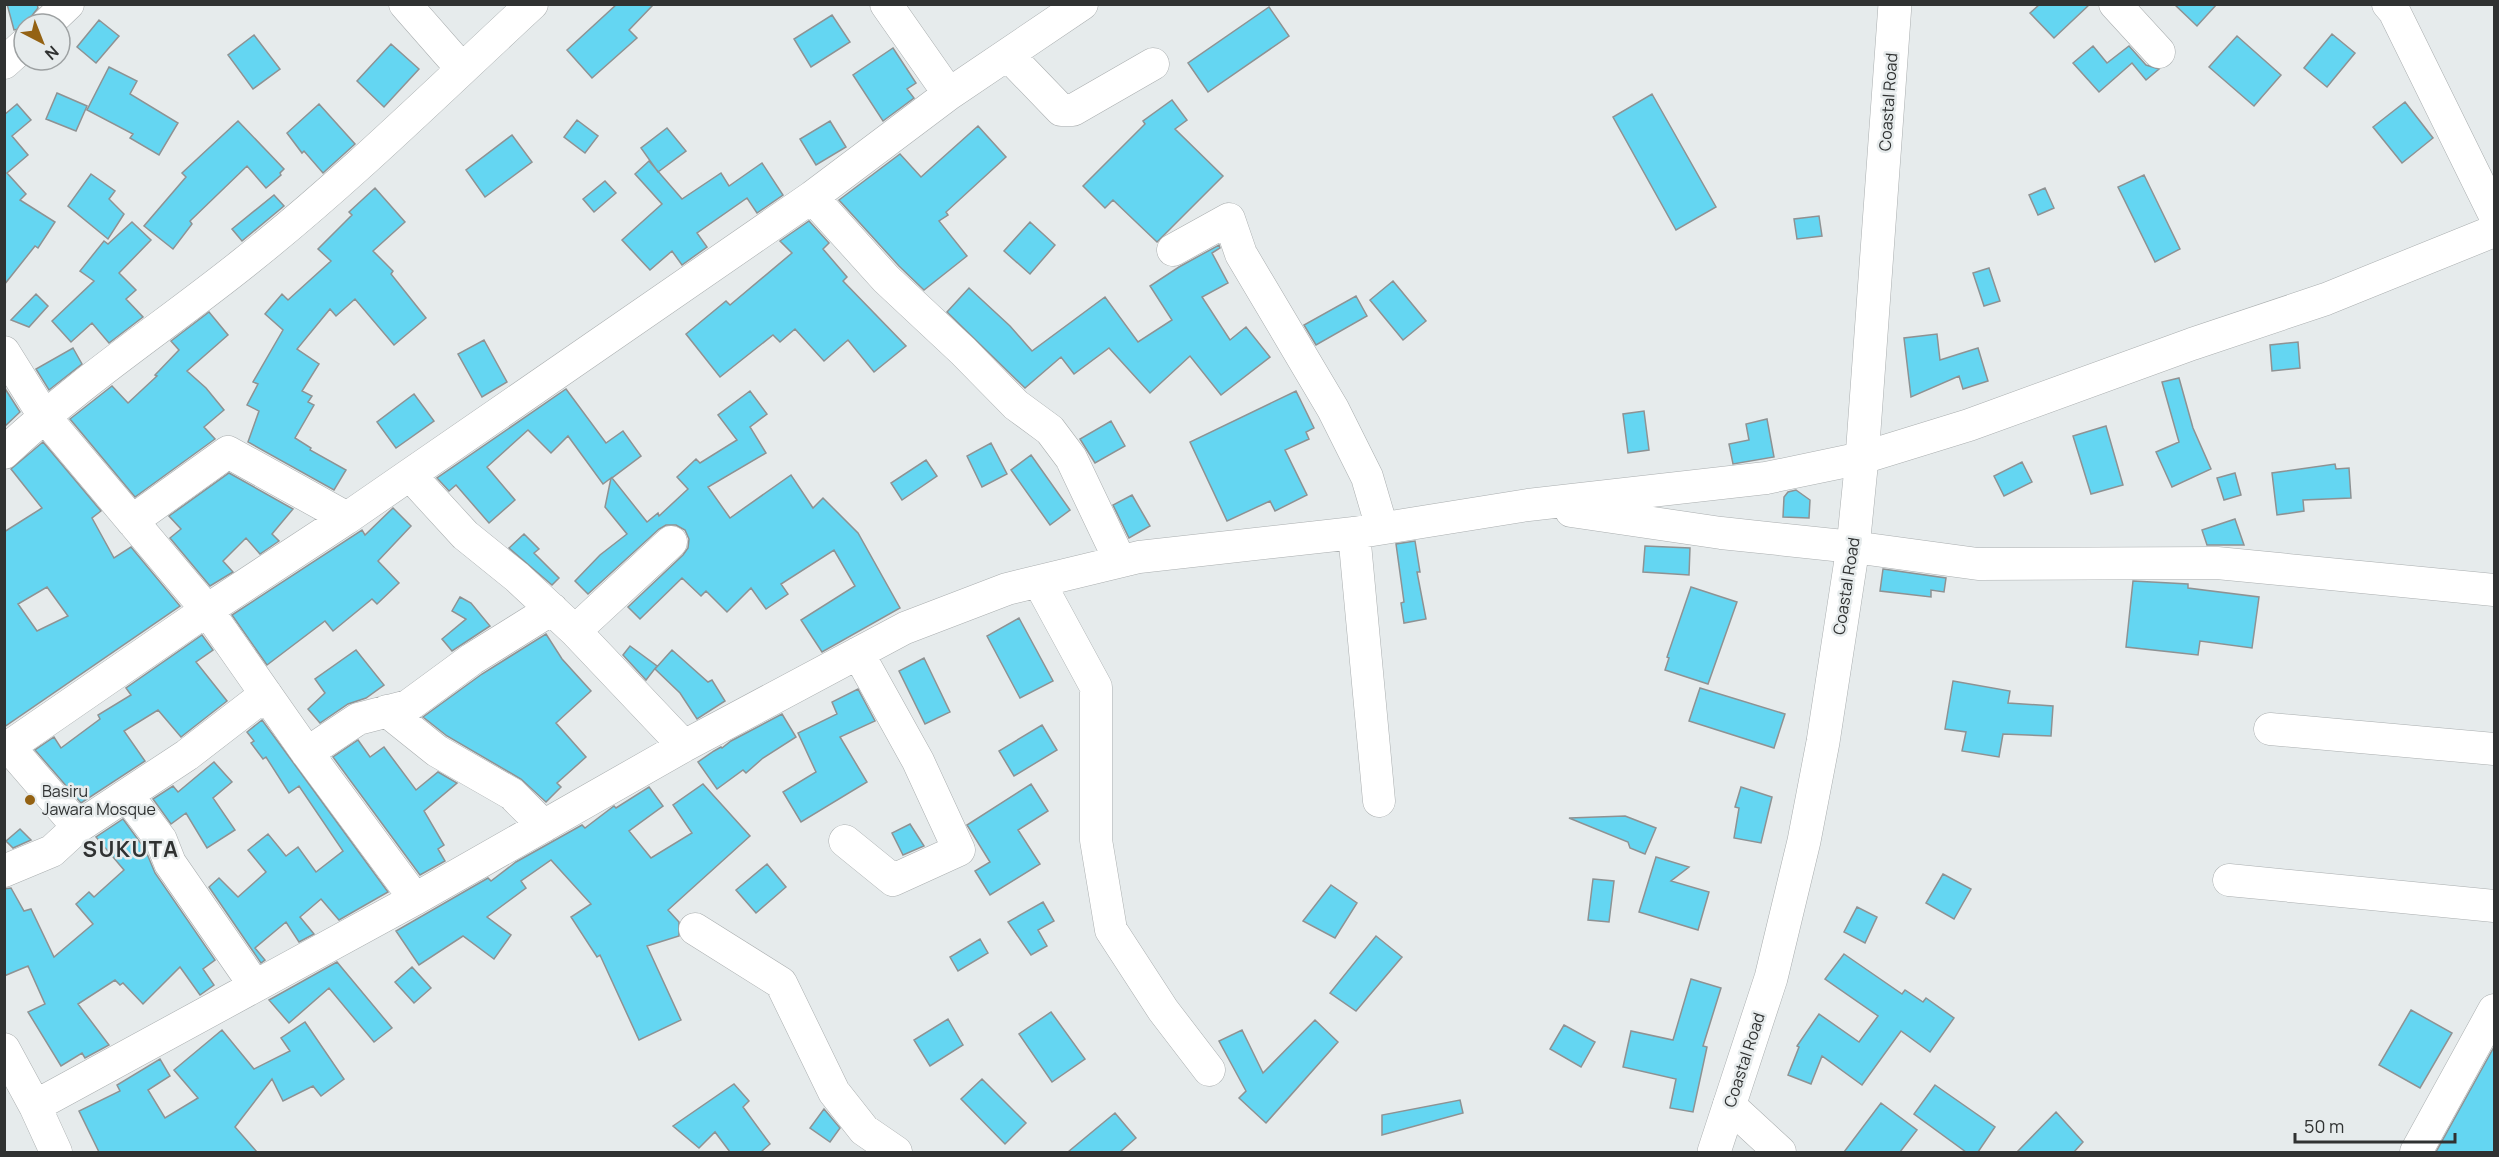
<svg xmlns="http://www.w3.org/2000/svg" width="2499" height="1157" font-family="Manrope,sans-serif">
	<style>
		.building { fill: #64d6f2; stroke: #8e9293; stroke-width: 1.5; fill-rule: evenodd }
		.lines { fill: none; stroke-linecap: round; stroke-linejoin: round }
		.minor-casing { stroke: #aaaeaf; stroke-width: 33 }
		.major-casing { stroke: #aaaeaf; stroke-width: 34 }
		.minor { stroke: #fff; stroke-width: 32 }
		.major { stroke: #fff; stroke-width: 33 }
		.poi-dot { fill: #946213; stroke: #e6ebec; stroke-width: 2 }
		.labels { text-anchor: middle; stroke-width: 5; stroke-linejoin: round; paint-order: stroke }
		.street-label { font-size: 16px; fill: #303232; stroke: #e6ebec }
		.poi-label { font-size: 16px; fill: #303232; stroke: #e6ebec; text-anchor: start }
		.district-label { font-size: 22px; font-weight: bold; letter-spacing: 1.5px; fill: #303232; stroke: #e6ebec }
	</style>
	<rect width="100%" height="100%" fill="#e6ebec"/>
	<path class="building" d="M7,4H37L38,8L30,18V24H24V28L14,30Z
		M617,4H654L629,30L637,38L592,78L567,50Z
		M2040,4H2090L2054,38L2030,13Z
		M2174,4H2217L2197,26Z
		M1269,7L1289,36L1208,92L1188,63Z
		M832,15L850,42L811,67L794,39Z
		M99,20L119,36L96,63L77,47Z
		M2332,34L2355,53L2327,87L2304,68Z
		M254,35L280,69L253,89L228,55Z
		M2237,36L2281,75L2254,106L2209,67Z
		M391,44L419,69L384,107L357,81Z
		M2093,46L2107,63L2129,46L2146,65L2159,69L2146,80L2132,63L2099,92L2073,63Z
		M893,48L916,83L907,89L914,98L883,121L853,75Z
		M109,67L137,81L130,94L178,123L159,155L130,138L133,134L87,110Z
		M57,93L87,106L76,131L46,119Z
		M1652,94L1716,207L1676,230L1613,117Z
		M1172,100L1187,120L1175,129L1223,176L1157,242L1113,200L1105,208L1083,186L1145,124L1143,121Z
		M2405,102L2433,138L2402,163L2373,127Z
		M17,104L31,120L12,136L28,155L7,173L26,194L20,200L55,222L38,248L35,246L4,285V115Z
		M319,104L355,144L323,173L304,151L302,153L287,133Z
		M577,120L598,136L585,153L564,137Z
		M238,121L284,169L280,173L281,175L266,188L247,166L190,221L192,224L173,249L144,226L186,177L182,173Z
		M830,121L846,147L816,165L800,139Z
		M978,126L1006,157L946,212L948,215L939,221L967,256L924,290L899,266L839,200L900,154L921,177Z
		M667,128L686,151L658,172L641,148Z
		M512,135L532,162L485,197L466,170Z
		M649,161L682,199L721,173L729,186L762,163L783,195L757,213L747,198L697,233L707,247L682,265L672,251L650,270L622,240L662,204L635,174Z
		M91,174L115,191L109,199L124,214L108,239L68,206Z
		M2144,175L2180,249L2155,262L2118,187Z
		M605,181L616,193L594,212L583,199Z
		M375,188L405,222L373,251L393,271L391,274L426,318L394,345L355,299L336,316L330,309L297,349L319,364L302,391L312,396L308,402L314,405L295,438L311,448L310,450L346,470L334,490L248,442L259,411L247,405L258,384L253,382L283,330L265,314L282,294L288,300L331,261L318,249L352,215L349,212Z
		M2045,188L2054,208L2038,215L2029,195Z
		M274,195L284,206L242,241L232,229Z
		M1819,216L1822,236L1797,239L1794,219Z
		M809,221L829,243L823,249L847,277L843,281L906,346L874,372L848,340L824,361L795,329L780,342L773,335L720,377L686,334L726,301L730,305L792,253L780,241Z
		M132,222L151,240L119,273L136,290L126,299L143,317L109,343L92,323L71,342L52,321L94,281L80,271L104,241L108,244Z
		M1030,222L1055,245L1030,274L1004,251Z
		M1219,245L1220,248L1212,253L1228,283L1202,297L1230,340L1246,327L1270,357L1221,395L1190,356L1150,393L1109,348L1074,374L1061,357L1025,388L947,312L969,288L1010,326L1032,351L1105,297L1138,342L1172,320L1150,286L1179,267Z
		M1989,268L2000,301L1984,306L1973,273Z
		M1393,281L1426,321L1403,340L1370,300Z
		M36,294L48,306L29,327L11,320Z
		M1356,296L1367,316L1316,345L1304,325Z
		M209,312L228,335L187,371L206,388L224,410L204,427L215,439L135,497L70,419L112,386L128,403L157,376L155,375L179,350L171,341Z
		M1937,334L1940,360L1978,348L1988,381L1963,389L1959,376L1911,397L1904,338Z
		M484,340L507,382L482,397L458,354Z
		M2298,342L2300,368L2272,371L2270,345Z
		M73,348L82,364L49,390L36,369Z
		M2179,378L2193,428L2211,469L2172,487L2156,452L2179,442L2162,382Z
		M4,387L20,412L4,427Z
		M566,389L606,443L623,431L641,456L612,478L647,522L658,513L659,516L688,489L677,477L696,459L700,463L737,440L718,415L750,391L767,414L750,427L766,453L708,487L730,518L791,475L813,508L823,498L858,533L900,608L822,652L801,620L855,586L834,550L781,584L788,594L766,609L751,588L727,612L706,591L701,596L682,578L640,619L628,607L683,555L688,548L689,539L685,530L676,525H666L659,529L588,594L575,581L600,555L627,534L605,507L611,478L603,484L568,436L551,453L528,430L487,467L515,500L489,523L456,485L449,491L437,478Z
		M1296,391L1314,428L1306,432L1309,439L1285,450L1307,495L1275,511L1270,501L1227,521L1190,442Z
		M414,394L434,421L396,448L377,422Z
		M1644,411L1649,450L1628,453L1623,414Z
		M1767,419L1774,457L1733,464L1729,444L1749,440L1746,424Z
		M1111,421L1125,446L1095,463L1080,439Z
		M2106,426L2123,485L2091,494L2073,436Z
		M43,442L101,511L92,518L114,558L131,547L180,606L4,727V532L42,508L11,469ZM47,587L68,616L37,631L18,604Z
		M991,443L1007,474L982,487L967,456Z
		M1031,455L1070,510L1050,525L1011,470Z
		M926,460L937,476L902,500L891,483Z
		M2022,462L2032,482L2004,496L1994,476Z
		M2335,464L2336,469L2349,468L2351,498L2303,500L2304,511L2277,515L2272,473Z
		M229,473L293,509L272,534L279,541L260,554L246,538L223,561L233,572L210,586L170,538L181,529L169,516Z
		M2235,473L2241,495L2224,500L2217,478Z
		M1796,490L1810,500L1809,518L1783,517L1784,497L1788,492Z
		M1132,495L1150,526L1129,538L1113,505Z
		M393,508L411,526L378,561L399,583L377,604L372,599L333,631L325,621L267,665L232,615L362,530L365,535Z
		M2235,519L2244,545H2207L2202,530Z
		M524,534L539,549L534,553L559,578L552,585L509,548Z
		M1415,541L1420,572H1417L1426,619L1404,623L1401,603L1404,602L1396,544Z
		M1645,546L1690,548L1689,575L1643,572Z
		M1883,569L1946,578L1944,592L1931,590V597L1880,591Z
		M2133,581L2188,584V588L2259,597L2252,648L2200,641L2198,655L2126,647Z
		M1691,587L1737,602L1708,684L1665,670L1669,658L1667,657Z
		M460,597L471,603L490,626L452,651L442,639L466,619L452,611Z
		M1019,618L1053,681L1020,698L987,636Z
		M546,634L562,659L591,691L556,723L586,757L557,783L561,787L546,802L521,779L447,736L423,717L482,674Z
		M202,635L213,650L196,662L227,701L181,737L158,710L124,731L145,761L81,803L35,750L54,737L61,748L100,719L98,715L131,695L126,688Z
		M630,646L657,666L646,680L623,655Z
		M356,650L384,685L366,698L348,704L320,723L308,709L325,693L315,679Z
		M672,650L708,682L712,680L725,701L697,719L680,693L655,669Z
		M924,658L950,712L925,724L899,671Z
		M1953,681L2010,691L2008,703L2053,706L2051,736L2003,734L1999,757L1962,751L1966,732L1945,729Z
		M1700,688L1785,714L1774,748L1689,721Z
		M858,689L875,721L840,737L867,782L801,822L783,792L816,772L798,733L837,714L832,702Z
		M782,714L796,737L763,758L746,773L743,770L717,789L698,762L714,751L721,747L722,748L731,741Z
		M262,720L388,892L339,920L321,899L300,917L314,934L299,942L286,922L255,948L265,960L261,963L209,887L219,878L238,897L266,872L248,850L268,834L286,856L298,847L316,872L343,851L299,786L289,793L266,757L263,759L251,743L254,741L247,732Z
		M1042,725L1057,750L1014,776L999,751Z
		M358,740L370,757L384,747L416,790L438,772L457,783L424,811L444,845L438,849L445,861L420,875L333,757Z
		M214,762L232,782L213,798L235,830L207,848L186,813L171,824L153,799L173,786L178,792Z
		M703,784L750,836L668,910L679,922V936L647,946L681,1020L639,1040L600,955L597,957L571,917L591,904L551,860L521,881L526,888L487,917L511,935L494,959L463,936L419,965L396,931L488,878L491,881L516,862L582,825L585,828L614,806L616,808L649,787L663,806L629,831L651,858L692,833L673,805Z
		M1031,784L1048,811L1018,830L1040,864L990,895L975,871L990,862L967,825Z
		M1741,787L1772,797L1761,843L1734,838L1739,808L1735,807Z
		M1625,816L1656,828L1645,854L1630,848L1628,842L1569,818Z
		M123,819L145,849L155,873L215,960L203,969L214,985L200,995L180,967L143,1004L123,983L120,985L115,980L78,1004L109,1045L85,1058L82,1053L61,1066L28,1012L45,1004L28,966L4,976V889L11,888L24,911L31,909L54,957L93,924L76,904L89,892L94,897L124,870L96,837Z
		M910,824L924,846L903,855L892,833Z
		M20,829L31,840L13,848L6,841Z
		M1656,857L1689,867L1671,881L1709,892L1698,930L1639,912Z
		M767,864L786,887L756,913L736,890Z
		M1943,874L1971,889L1954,919L1926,903Z
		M1593,879L1614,881L1609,922L1588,920Z
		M1331,885L1357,903L1335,938L1303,921Z
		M1043,902L1054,921L1038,930L1047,946L1031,955L1008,922Z
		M1857,907L1877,917L1865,943L1844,932Z
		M1376,936L1402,957L1356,1011L1330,993Z
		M980,939L988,953L958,971L950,957Z
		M1844,954L1902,994L1905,990L1923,1002L1926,998L1954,1018L1930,1052L1901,1031L1862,1085L1822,1056L1811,1084L1788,1075L1799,1047L1797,1046L1819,1014L1859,1042L1878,1016L1825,979Z
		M337,962L392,1028L374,1042L329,988L289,1023L269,1000Z
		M412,967L431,988L414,1003L395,982Z
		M1691,979L1721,988L1703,1046L1707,1047L1693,1112L1670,1108L1676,1079L1623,1067L1631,1031L1673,1040Z
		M2411,1010L2452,1033L2420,1088L2379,1065Z
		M1051,1012L1085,1059L1052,1082L1019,1034Z
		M948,1019L963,1045L930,1066L914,1040Z
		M1315,1020L1338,1042L1266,1123L1239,1098L1246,1091L1219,1041L1242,1030L1263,1073Z
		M305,1022L344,1079L321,1096L313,1086L283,1101L272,1079L235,1127L257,1152H99L79,1111L120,1091L117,1085L160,1059L170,1076L148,1090L165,1118L198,1098L174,1070L222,1030L254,1069L290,1051L281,1038Z
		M1564,1025L1595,1042L1581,1067L1550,1049Z
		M2494,1047V1152H2436Z
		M982,1079L1026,1123L1005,1144L961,1099Z
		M734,1084L749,1101L743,1107L770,1144L761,1152H730L715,1132L699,1148L673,1126Z
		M1935,1085L1995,1127L1978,1152H1966L1914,1114Z
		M1460,1100L1463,1113L1382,1135V1115Z
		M1881,1103L1917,1130L1900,1152H1844Z
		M824,1109L840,1128L830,1142L810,1128Z
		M2056,1112L2083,1142L2074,1152H2017Z
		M1115,1113L1136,1138L1120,1152H1068Z"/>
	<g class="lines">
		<g class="minor-casing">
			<path id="minor" d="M405,4L462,69
				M886,4L949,94
				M2115,4L2159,52
				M2388,4L2394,11L2494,214
				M47,24L68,4
				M1008,55L1061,110H1073L1153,64
				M4,63L24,45
				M812,197L886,279L963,351L1016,405L1050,430L1071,458L1120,561
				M1173,250L1229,219L1241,254L1333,409L1367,477L1382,528
				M4,352L44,416L207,610L305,750L415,899
				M4,453C79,382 165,326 245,262C346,182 438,91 532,4
				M410,475L465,535L517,577L575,631L684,746
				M1571,511L1721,533L1853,547L1978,564L2217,563L2494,590
				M132,521L228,452L347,518
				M1354,533L1379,801
				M1039,582L1096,687V840L1111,930L1163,1010L1209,1070
				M575,631L671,542
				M387,711L437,751L512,794L544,826
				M2270,729L2494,749
				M9,747L78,827
				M4,750L207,610L347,518L812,197L949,94L1082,4
				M307,753L358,719L408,706L472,659L552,609
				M127,795L161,840L170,863L255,986
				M845,841L893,880L959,850L918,761L858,653
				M4,871L52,851L78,827L187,755L266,694
				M2229,880L2494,906
				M695,929L781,983L834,1092L864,1130L896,1152
				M4,1049L35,1106L56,1152
				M1729,1105L1780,1152
				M35,1106L415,899L684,746L905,628L1007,589L1139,557L1354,533L1528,505L1766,478L1862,458L1969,425L2192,344L2326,299L2494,231
				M2416,1152L2494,1010"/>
		</g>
		<g class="major-casing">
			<path id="major" d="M1714,1152L1771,978L1804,841L1823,742L1853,547L1862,458L1895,4"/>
		</g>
		<use href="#minor" class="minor"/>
		<use href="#major" class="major"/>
	</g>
	<circle class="poi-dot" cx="30" cy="800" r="6"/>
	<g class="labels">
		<g class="street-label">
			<text transform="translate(1888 102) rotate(-86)" y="6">Coastal Road</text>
			<text transform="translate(1846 586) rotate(-81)" y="6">Coastal Road</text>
			<text transform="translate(1744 1060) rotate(-72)" y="6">Coastal Road</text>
		</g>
		<g class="poi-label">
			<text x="42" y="797">Basiru<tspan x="42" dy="18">Jawara Mosque</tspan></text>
		</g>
		<g class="district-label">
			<text x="131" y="857">SUKUTA</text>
		</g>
	</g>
	<rect width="2499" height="1157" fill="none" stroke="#303232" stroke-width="12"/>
	<g transform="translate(42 42) rotate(138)"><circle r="28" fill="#e6ebec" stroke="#9da1a2" stroke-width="1.5"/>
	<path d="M0-4.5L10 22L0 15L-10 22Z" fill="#946213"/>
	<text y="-9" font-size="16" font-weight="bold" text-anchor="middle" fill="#303232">N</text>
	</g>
	<path d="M2295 1133v9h160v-9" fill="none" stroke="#303232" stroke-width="3"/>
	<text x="2304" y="1133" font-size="18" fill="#303232" stroke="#e6ebec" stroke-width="4.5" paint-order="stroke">50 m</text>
</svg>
